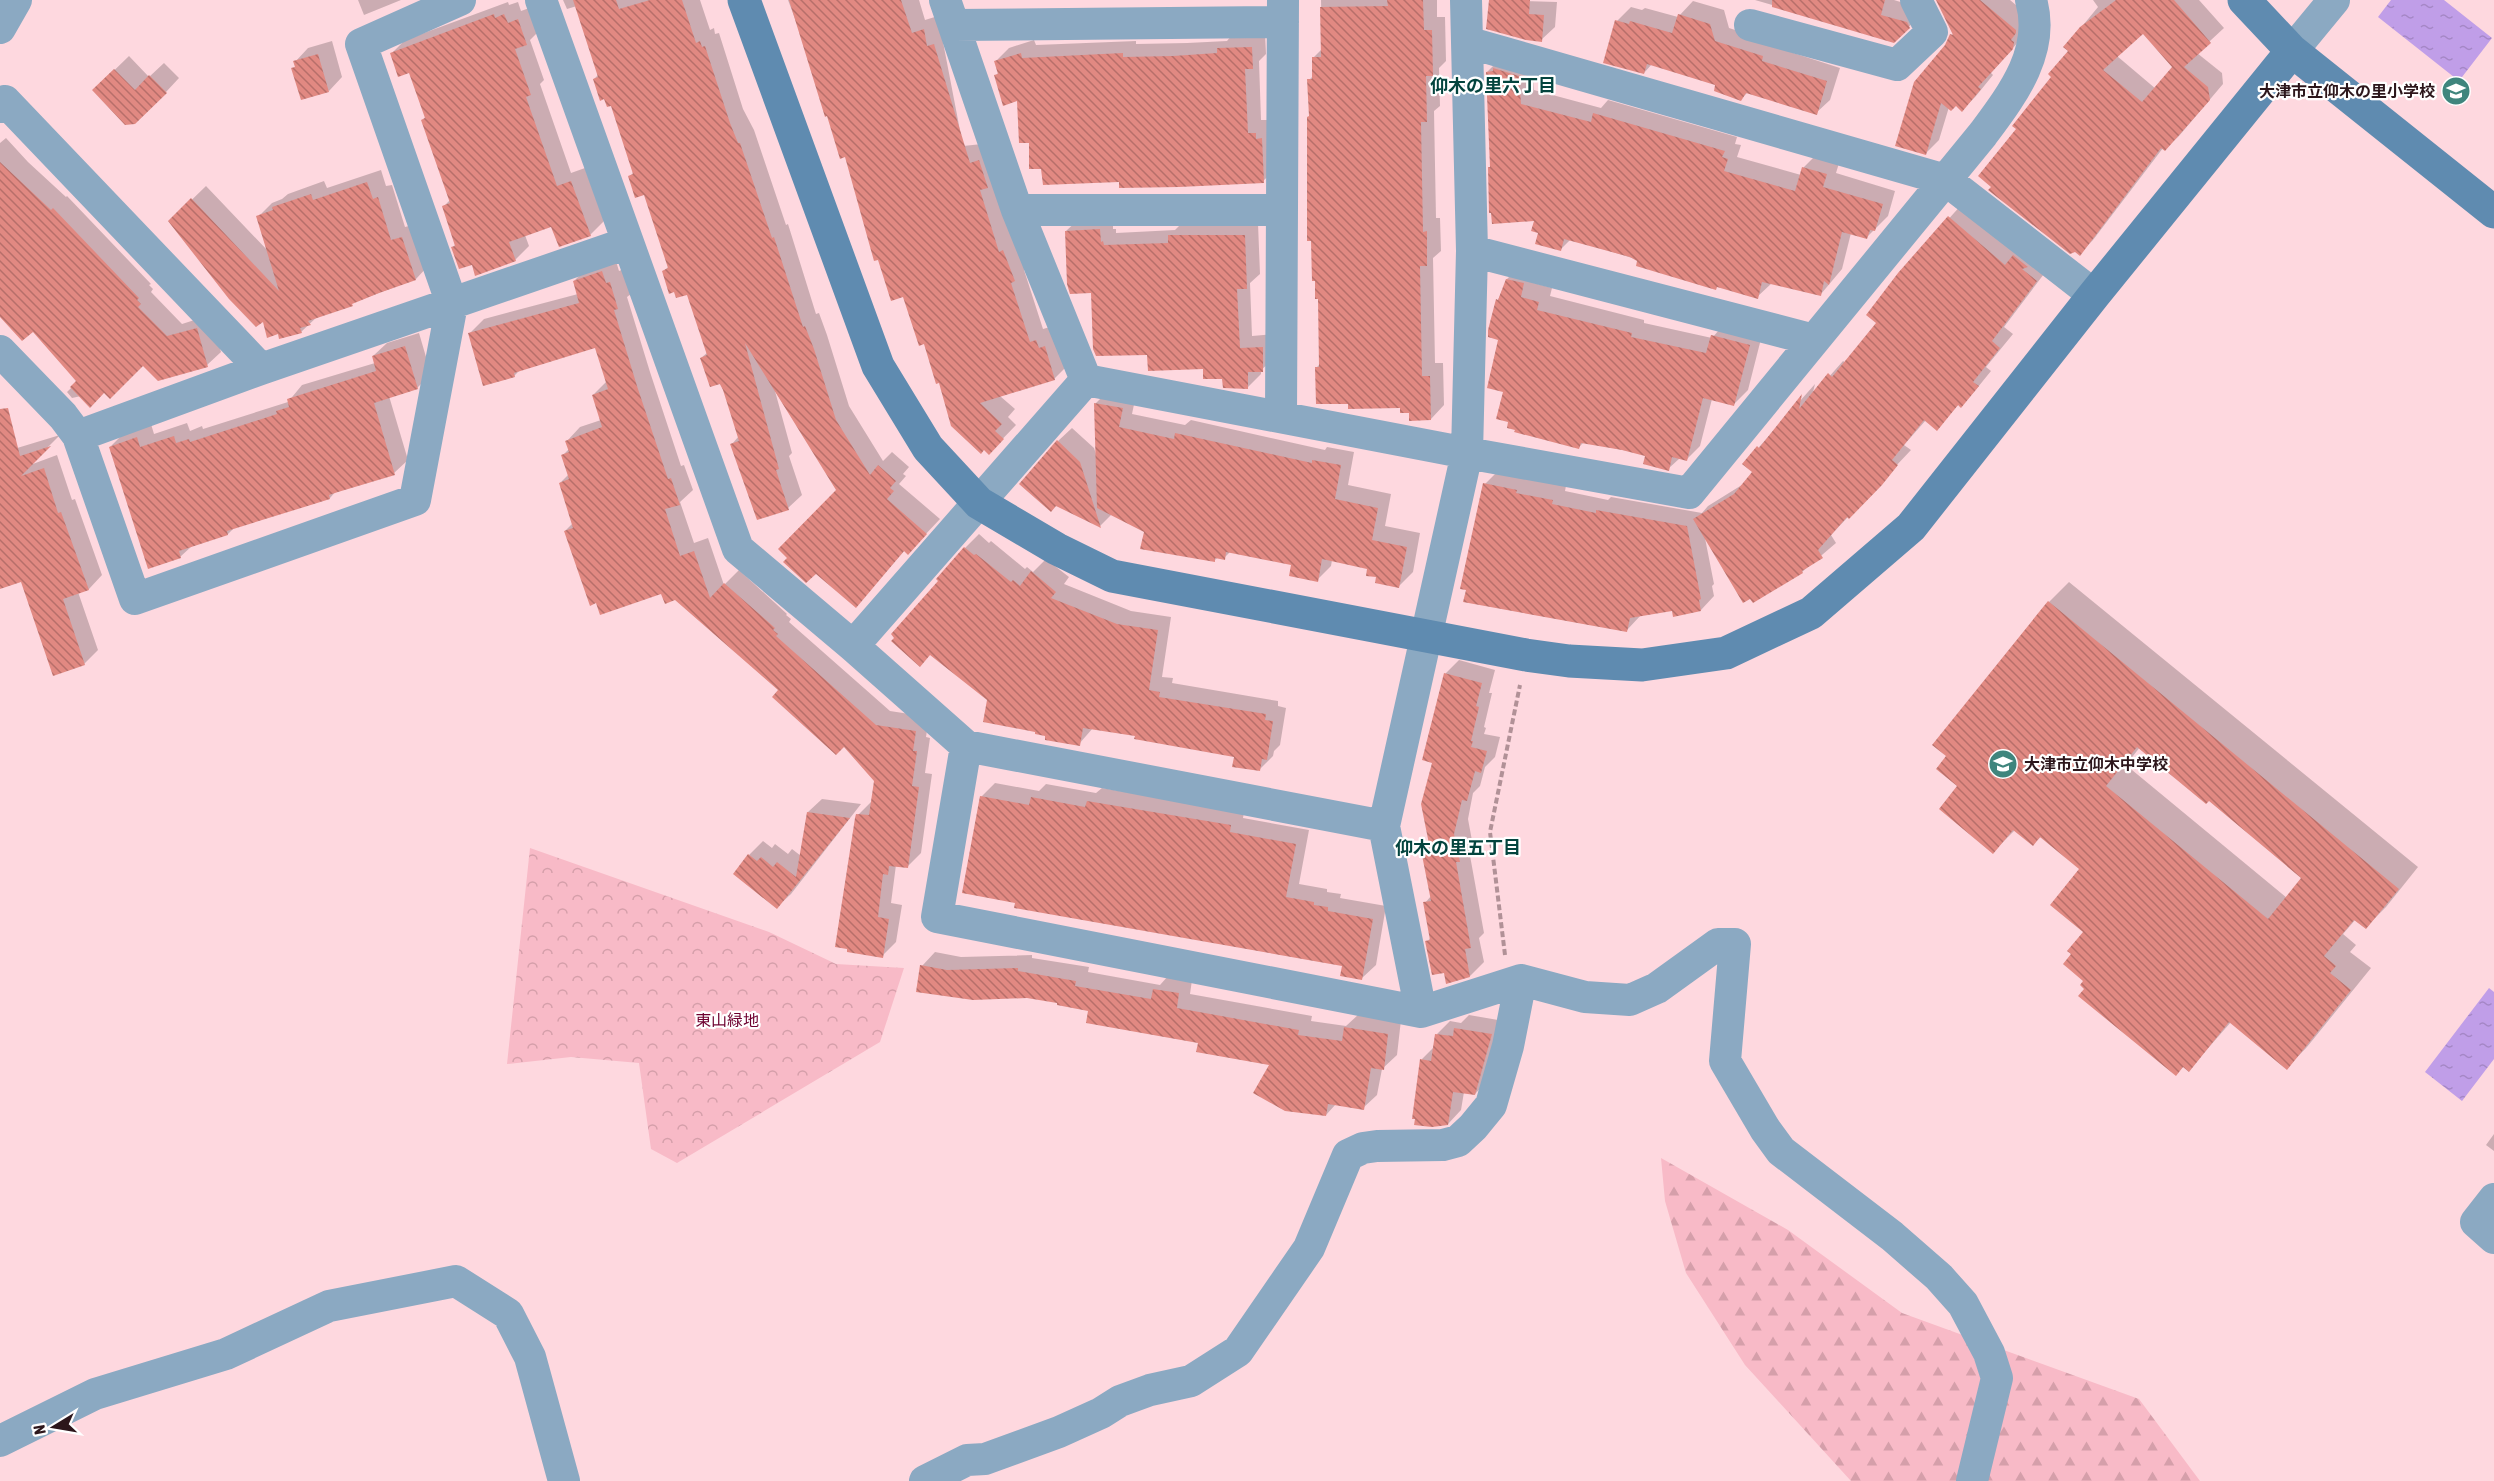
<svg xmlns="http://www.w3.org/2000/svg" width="2494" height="1481" font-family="'Asap Condensed','Noto Sans JP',sans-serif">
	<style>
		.forest { fill: url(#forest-firs) }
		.park { fill: url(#park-crowns) }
		.water { fill: url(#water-ripples) }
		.shadow { fill: #0003; fill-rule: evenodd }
		.building { fill: url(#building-back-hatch); fill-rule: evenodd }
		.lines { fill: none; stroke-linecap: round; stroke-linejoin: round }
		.path { stroke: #b19197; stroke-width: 4; stroke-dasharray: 6 3; stroke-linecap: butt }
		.street { stroke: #8ba9c2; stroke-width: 32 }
		.secondary { stroke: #5f8bb0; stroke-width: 33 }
		.labels { text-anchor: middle; stroke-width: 4.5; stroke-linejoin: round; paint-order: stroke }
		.poi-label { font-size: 16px; font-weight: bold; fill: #2c161b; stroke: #fff; text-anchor: end }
		.park-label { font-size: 16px; fill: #6d002f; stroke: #fff }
		.neighbourhood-label { font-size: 18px; font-weight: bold; fill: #03443e; stroke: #fff }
	</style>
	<defs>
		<pattern id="forest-firs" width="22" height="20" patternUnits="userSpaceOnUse" patternTransform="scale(1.5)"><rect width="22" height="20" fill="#f8bac7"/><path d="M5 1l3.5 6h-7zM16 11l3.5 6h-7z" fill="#d59faa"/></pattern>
		<pattern id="park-crowns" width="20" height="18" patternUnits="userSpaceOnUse" patternTransform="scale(1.5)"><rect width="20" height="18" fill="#f8bac7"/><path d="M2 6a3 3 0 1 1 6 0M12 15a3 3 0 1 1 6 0" fill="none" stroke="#d59faa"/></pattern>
		<pattern id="water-ripples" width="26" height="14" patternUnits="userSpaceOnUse" patternTransform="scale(1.5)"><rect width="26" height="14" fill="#c09ee8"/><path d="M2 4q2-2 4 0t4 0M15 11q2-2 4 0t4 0" fill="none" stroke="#a587c6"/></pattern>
		<pattern id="building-back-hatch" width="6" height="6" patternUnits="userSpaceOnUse" patternTransform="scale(1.5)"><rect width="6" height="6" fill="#e18982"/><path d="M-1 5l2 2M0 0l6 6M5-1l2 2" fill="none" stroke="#b76f6a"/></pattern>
	</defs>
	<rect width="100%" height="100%" fill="#fed8df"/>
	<path class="forest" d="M1661,1158L1788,1230L1902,1313L2139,1399L2200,1481H1851L1745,1365L1686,1273L1665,1201Z"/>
	<path class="park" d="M530,848L769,932L836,964L904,968L880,1042L677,1163L651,1149L639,1063L571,1057L507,1064Z"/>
	<path class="water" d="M2391,0H2444L2492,38L2459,81L2378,17Z
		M2489,988L2494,992V1059L2462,1101L2425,1072Z"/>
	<path class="shadow" d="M358,0H401L364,15Z
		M563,0H700L710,30L714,28L715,34L719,33L743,109L754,130L786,225L788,224L816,314L819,313L827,335L849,406L883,461L892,452L909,467L903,474L906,476L899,484L940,519L908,553L905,550L856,606L838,490L775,391L792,453L789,456L802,495L788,508L732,444L739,436L724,390L701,358L708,352L687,293L664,271L669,266L645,193L629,177L634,172L612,104L594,79L599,74L577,6L567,9Z
		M788,0H919L925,20L938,16L963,146L982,144L1028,266L1024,270L1043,329L1050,327L1068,365L1054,379L1000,396L1015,409L1008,417L1016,425L989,453L940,381L846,155Z
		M1321,0H1437V17H1445L1446,61L1439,68L1440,106L1434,111L1436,218H1440L1441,251L1433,258L1435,363H1443L1444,405L1431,419L1401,406L1350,402L1317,367L1320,364L1319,298L1309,80L1314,75V57L1322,49Z
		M1491,0L1557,2L1555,27L1541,40Z
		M1755,0H1894L1920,8L1923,13L1894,41Z
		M1938,0H2010L2029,16L2026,33L1991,73L1993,75L1976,96L1962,110L1956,104L1949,107L1939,140L1925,154L1946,45L1954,32Z
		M2093,0H2199L2224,28L2197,53L2222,73L2223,84L2179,136L2165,149L2163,148L2093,240L2079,254L2018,129L2070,50L2065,47L2098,7ZM2144,32L2174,67L2156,89L2117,56Z
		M1693,1L1724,10L1729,28L1776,43L1775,47L1840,68L1830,100L1816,113L1748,92L1741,99L1717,84L1652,64L1644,73L1617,21L1631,7L1642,10L1645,8L1678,17Z
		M508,2L509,5L518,2L521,11L532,7L540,30L530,40L544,80L540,84L571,173L585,168L604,221L590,235L552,225L525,235L529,246L515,260L473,263L453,247L456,244L444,206L450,200L423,120L426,116L410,71L391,54L405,40Z
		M1265,34L1266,54L1259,61L1261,120H1269L1277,168L1263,181H1121L1042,167L1030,141L1018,98L995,76L999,72L995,62L1009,48L1034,40L1036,45L1136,41V44L1187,43L1227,41L1232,35Z
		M332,41L342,77L329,91L293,68L296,66L295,62L308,48Z
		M129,56L149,77L164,63L179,78L166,92L94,90Z
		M1501,58L1532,62L1534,90L1601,108L1608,100L1737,137L1735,144L1741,145L1737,157L1801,175L1803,168L1817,154L1840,160L1836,173L1895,191L1888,216L1867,237L1851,233L1842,269L1821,294L1772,283L1757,297L1571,239L1560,250L1540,232L1536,219L1492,165L1487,72Z
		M6,138L28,162L66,197L67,196L151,284L149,285L153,289L151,292L182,324L210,315L221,352L207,365L143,364L104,391L72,398L67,392L78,381L33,330L0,314V143Z
		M381,170L386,186L392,185L405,227L416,224L429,265L416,279L318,316L301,332H279L170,221L206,186L269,252L258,217L272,203L282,199L288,194L324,181L327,188Z
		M1963,203L2050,266L2004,327L2013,334L1986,367L1991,371L1974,392L1961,406L1959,404L1937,429L1926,420L1904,445L1911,450L1831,535L1836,543L1802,572L1705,538L1714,584L1712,586L1714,596L1701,610H1673L1641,615L1627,630L1485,484L1499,470L1566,486L1565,491L1608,500L1611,497L1702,513L1708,506L1745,483L1754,472L1744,464L1815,384L1812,396L1843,361L1846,363L1878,323L1899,274Z
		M1113,217V229H1116V233L1175,230L1183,222L1258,223L1260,274L1250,283L1252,336L1276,334V357L1261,370V374L1248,387L1204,367L1148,353L1093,291L1066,231L1080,218Z
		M615,258L619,271L624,269L631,294L627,297L650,372L681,466L684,465L693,490L680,502L694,543L708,538L724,585L739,570L787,614L786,615L791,619L789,622L890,711L929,717L926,737L930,738L925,773L932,774L921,853L907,867L896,865L891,903L902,905L896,942L882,956L858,815L872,801L875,781L844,745L676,598L662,592L597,602L565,531L573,523L560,483L569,474L563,455L569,449L567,441L580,427L601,420L593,395L607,381L596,346L521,369L514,376L470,333L484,319L578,294L574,281L588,267Z
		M1521,265L1537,270L1534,283L1552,288L1550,296L1644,320V323L1712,338L1726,322L1763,331L1748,390L1734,404L1712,399L1700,446L1686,460L1680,458L1668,469L1647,455L1584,442L1579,447L1516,429L1510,421L1505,391L1498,300L1507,279Z
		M419,333L431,374L417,388L389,396L408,460L394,473L337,490L330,498L235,527L228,534L192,546L180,557L110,447L124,433L151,424L154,434L187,423L190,431L202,426L203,429L288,402L302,385L375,363L373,356L387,343Z
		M1109,390L1136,395L1132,414L1185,425L1191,420L1325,450L1327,447L1354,452L1348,485L1391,494L1385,526L1420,533L1413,572L1399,586L1377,576L1369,568L1332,560L1331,566L1317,580L1293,564L1231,551L1224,558L1218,557L1214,561L1112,514L1100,526L1058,441L1072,428L1094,448L1097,457L1096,403Z
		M60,435L30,465L57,455L72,500L75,499L102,575L89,589L78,592L98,650L84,664L22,580L0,526V457L4,452Z
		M979,534L989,543L991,541L1025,569L1027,567L1033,572L1046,559L1069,577L1064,584L1131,611L1171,617L1162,677L1173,678L1172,683L1278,701V706L1286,708L1280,745L1274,751L1273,756L1259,770L1236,756L1136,734L1093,728L1079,744L1047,735L989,700L940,581L965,548Z
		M2069,582L2418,867L2386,907L2366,927L2356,919L2343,934L2356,945L2350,952L2371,968L2307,1047L2287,1068L2231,1022L2189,1070L2184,1066L2176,1074L2086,989L2085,980L2073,954L2085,931L2082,868L2042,836L2033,844L2015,830L1993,852L1959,786L2049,602ZM2140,747L2209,799L2303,878L2287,898L2126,765Z
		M1459,660L1495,670L1489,693H1492L1484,727L1486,728L1484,734L1500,737L1495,757L1485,767L1480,786L1473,793L1468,819L1473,846L1469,850L1484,933L1479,938L1484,962L1470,976L1446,971L1427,942L1431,937L1425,903L1431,896L1423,851L1430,843L1434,762L1445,674Z
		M995,783L1039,791L1046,784L1096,793L1102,788L1244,812L1243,818L1309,830L1299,884L1327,889V892L1341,894L1340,898L1386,906L1376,965L1362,978L1344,964L1017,902L981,797Z
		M822,799L861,804L791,894L777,907L749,855L763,841L772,848L775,844L788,854L792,849L801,856L808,812Z
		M935,952L961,957L1032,955V958L1089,967L1088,972L1160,985L1168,976L1192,980L1190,994L1312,1016L1311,1021L1346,1026L1359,1014L1401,1020L1397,1055L1382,1069L1377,1095L1363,1108L1336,1104L1326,1115L1271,1063L1090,1010L922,966Z
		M1469,1015L1504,1021L1488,1080L1475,1094L1464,1092L1461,1110L1448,1124L1422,1059L1435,1046L1437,1034L1450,1021L1461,1023Z
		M2494,1134V1151L2486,1145Z"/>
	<path class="building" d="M573,0H616L619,9L650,0H682L696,43L700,41L702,47L705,46L730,123L738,143H740L772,238L774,237L803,327L805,326L814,349L836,420L870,475L878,465L896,481L890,488L894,491L887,499L927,534L908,555L904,551L856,608L816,574L806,583L783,562L787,558L778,549L836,490L745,343L779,469L776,470L789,510L757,520L730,444L739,441L723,390L720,384L710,387L700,358L707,355L687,295L676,298L674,292L669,294L662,271L668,268L644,195L635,198L628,176L633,174L611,106L607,107L604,99L600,101L593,79L598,77Z
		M789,0H901L912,33L924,29L927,46L934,44L970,163L979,160L988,188L980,190L999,252L1003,250L1015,281L1011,283L1030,342L1036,340L1039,348L1045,346L1055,380L980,403L1002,424L995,431L1004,439L989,455L984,450L981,454L951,426L939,383L936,384L924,344L919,346L903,297L891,301L878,260L874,261L845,157L840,159L827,116L825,117Z
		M1387,0H1423L1424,30H1432L1433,76H1426L1427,122H1421L1423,232L1427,231V266H1420L1422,376H1430L1431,420L1409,421V413H1400V408L1348,409V404H1316L1315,367H1319L1318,299H1315V281H1312L1311,241H1307V117L1309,116L1307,79H1312V57H1321L1320,7L1388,6Z
		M1489,0H1530L1529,14L1544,15L1542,42L1526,40L1486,29Z
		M1772,0H1885L1881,15L1907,22L1910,28L1894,43L1772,7Z
		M1936,0H1980L2016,30V33L2011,40L2014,42L2013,49L1978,87L1981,89L1962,112L1956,106L1951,111L1941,103L1926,155L1895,146L1914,82L1945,45L1950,34L1953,35Z
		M2116,0H2174L2211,43L2184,67L2208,87L2210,100L2165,151L2161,148L2080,256L2075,252L2070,254L1988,190L1991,187L1978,176L2016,129L2012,126L2051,77L2048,74L2068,51L2063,47L2080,27ZM2143,34L2172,67L2142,102L2103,70Z
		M494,14L495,18L504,14L508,23L518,19L527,45L515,49L531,95L526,97L557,186L571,181L591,236L559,247L551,227L509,242L516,261L475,276L472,265L459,269L451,247L455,246L442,206L450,203L421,120L425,118L409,73L398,77L390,53Z
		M1678,14L1710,24L1715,41L1763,56L1762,61L1827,81L1817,115L1746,93L1741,101L1714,91L1715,85L1647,64L1644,74L1603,63L1615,20L1629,24L1630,21L1672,33Z
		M1252,47L1253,69H1245L1248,133H1256V139L1262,138L1264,183L1179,187L1119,188V182L1043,185L1041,169H1029V143H1019L1017,101L1003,106L994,75L998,74L994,61L1021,53L1022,58L1123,53V57L1173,56L1217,53V48Z
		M318,54L329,92L301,100L291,68L295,67L293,61Z
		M1493,68L1519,76L1521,104L1591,122L1593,113L1725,151L1722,157L1728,159L1724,171L1795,191L1802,167L1827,174L1823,187L1883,204L1875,231L1870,230L1867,239L1842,232L1829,285L1824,281L1821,296L1762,282L1758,299L1717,287L1716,290L1636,266L1637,261L1630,257L1564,239L1561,251L1535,244L1538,233L1531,231L1534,221L1492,224L1491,213H1489L1488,167H1490L1486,72L1493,71Z
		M114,69L135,90L149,75L167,93L135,124L125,125L92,90Z
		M0,162L51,210L53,208L75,231L139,298L137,300L141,304L138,307L167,336L197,328L208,367L158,381L143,366L110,399L104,393L90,408L70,387L76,381L33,332L22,341L0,317Z
		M367,182L373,199L378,197L391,240L402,237L416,280L379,293L352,304L353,306L308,321L311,325L300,328L302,333L279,339L278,334L267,338L263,322L256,327L229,299L168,221L191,198L279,291L256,216L273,210L272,207L311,194L313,200Z
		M1948,216L2005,265L2013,255L2028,267L2022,269L2037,281L1992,341L2000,348L1973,382L1979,386L1961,408L1958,405L1937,431L1924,420L1892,460L1898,465L1882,485L1849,519L1847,517L1818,550L1823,558L1802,571L1803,573L1753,603L1750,599L1743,603L1693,519L1734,494L1752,472L1742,464L1757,446L1759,448L1802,394L1799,409L1828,373L1832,377L1876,323L1866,315L1898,273Z
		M1100,229L1101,242L1103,241L1104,245L1168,243V235H1245L1247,289H1237L1240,348L1263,347V372H1248V389L1223,388L1222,379H1203V369L1148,371L1147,355L1096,356L1093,349L1091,293L1070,294L1067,284L1065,231Z
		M602,271L606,283L610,282L618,309L614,310L637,386L668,479L671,478L680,505L665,509L680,556L694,551L710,598L724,583L775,628L773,630L778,634L776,636L876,725L916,731L913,751H917L912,786L919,787L908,868L889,866L888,875L883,874L878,917L889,919L883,958L847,952V949L835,947L855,818L856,814L869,815L874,781L844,747L836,755L772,697L778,690L675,600L665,604L661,594L600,615L596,603L590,606L564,531L573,528L559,483L569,479L561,455L569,452L565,441L602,427L592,395L608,389L595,348L514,373L515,377L483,386L468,333L579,303L573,281Z
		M1506,279L1524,283L1521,297L1539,302L1537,310L1632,333L1631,337L1706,353L1711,335L1750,345L1734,406L1703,398L1687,461L1672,457L1669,471L1643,464L1645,456L1622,450L1581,443L1579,449L1514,432L1515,430L1507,428L1508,422L1496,419L1503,392L1487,388L1498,340L1488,337V330L1496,299L1498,300Z
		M405,346L418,389L374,403L395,475L338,492L329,495L330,499L227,531L228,535L179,551L181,558L148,569L109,447L137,437L140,447L174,436L176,443L189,439L190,442L277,414L276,411L289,407L287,399L376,371L372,356Z
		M1094,403L1123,408L1119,427L1174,439L1175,433L1312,463V460L1341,465L1335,499L1378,508L1372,540L1407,547L1399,588L1375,583L1376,577L1366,576L1367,569L1322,559L1318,582L1289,576L1291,565L1226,552L1225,560L1215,558V562L1140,549L1144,532L1097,508Z
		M8,408L20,456L51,446L21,476L44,468L58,513L61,512L89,590L63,599L85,665L53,676L21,582L0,589V409Z
		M1057,440L1080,462L1101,528L1056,506L1051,512L1019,484Z
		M1483,483L1517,490L1516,493L1553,500L1552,504L1596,513V510L1687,526L1701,599L1699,600L1701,611L1673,617L1672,611L1630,618L1627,632L1463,602L1466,590L1460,589Z
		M964,547L974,555L976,554L1011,582L1013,580L1020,586L1031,571L1056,592L1051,598L1117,624L1158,630L1149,690L1160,692L1159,697L1266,714L1265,720L1273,721L1267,760L1262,759L1260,771L1232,767L1234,757L1134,739L1135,736L1083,728L1080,746L1045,740V736L1035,734V732L983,722L987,700L930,655L920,667L891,641L894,638L891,634L938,581L936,579Z
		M2048,601L2399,889L2366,929L2354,920L2324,956L2336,966L2330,973L2351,990L2287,1070L2229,1022L2189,1072L2183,1067L2176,1076L2078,996L2084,989L2080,985L2083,981L2063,964L2071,954L2067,951L2083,932L2050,905L2079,869L2040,837L2033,846L2013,830L1993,854L1939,809L1957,786L1936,769L1946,756L1932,745ZM2137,747L2206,804L2209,801L2301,878L2268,919L2106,786Z
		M1444,673L1482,683L1476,706L1479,707L1471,741H1473L1471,747L1487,751L1481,773L1475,771L1467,801L1462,800L1454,834L1460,862H1456L1471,948L1465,949L1470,977L1446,984L1444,973L1432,975L1425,941L1430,940L1423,902L1431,901L1421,850L1430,849L1421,804L1432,763L1422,760Z
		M980,796L1029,805L1031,797L1085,807L1087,801L1231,825L1230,832L1296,844L1286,897L1314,902V905L1328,907V911L1373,919L1362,980L1340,976L1342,966L1014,908L1015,903L962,893Z
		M807,812L850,818L777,909L733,874L748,854L757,861L761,857L773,867L777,862L796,877Z
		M920,965L947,970L1018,968V971L1076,981L1075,986L1151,999L1153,989L1179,993L1177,1008L1299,1030L1298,1035L1342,1041L1344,1027L1388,1034L1384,1070L1371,1068L1364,1110L1328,1104L1326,1116L1285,1111L1253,1093L1269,1065L1196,1052L1198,1043L1086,1023L1088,1011L1057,1005V1003L1027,998L973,1000L916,992Z
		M1454,1028L1492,1034L1475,1095L1453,1092L1448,1125L1432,1127L1414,1125L1415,1119H1412L1420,1059L1431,1061L1435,1034L1453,1036Z"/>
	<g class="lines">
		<path class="path" d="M1505,955L1490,832L1520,685"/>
		<path class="street" d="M541,0L738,549L853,646L966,746L1384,826
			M945,0L1017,210L1086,380
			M954,25L1283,22
			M1750,25L1897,65L1932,32L1916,0
			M0,28L16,0
			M1467,42L1946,180L2094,295
			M2292,51L2334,0
			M0,107L5,101L261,369
			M1017,210H1282
			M1472,251L1814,340
			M0,351L63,416L78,436L135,599L415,500L452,304L361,44L460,0
			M1086,380L1467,453L1689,493L1983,134C2012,95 2046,51 2031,0
			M1281,416L1283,0
			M78,436L261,369L627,243
			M853,646L1086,380
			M966,746L937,917L1421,1012L1384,826L1467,453L1472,251L1466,0
			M1421,1012L1521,980
			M2494,1199L2476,1222L2494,1238
			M0,1441L95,1394L226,1354L329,1306L456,1281L508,1314L530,1357L564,1481
			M925,1481L967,1460L985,1459L1059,1432L1101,1413L1120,1401L1150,1390L1191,1381L1238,1351L1309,1248L1348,1155L1363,1148L1377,1146L1443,1145L1458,1141L1473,1127L1491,1105L1508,1046L1521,980L1585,997L1630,1000L1657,988L1718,944H1735L1725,1061L1765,1129L1781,1151L1892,1236L1939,1277L1963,1304L1989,1353L1997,1378L1972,1481"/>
		<path class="secondary" d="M744,0L878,366L928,448L979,503L1057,549L1112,576L1526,655L1569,661L1642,665L1726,653L1811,613L1911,527L2094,295L2292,51
			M2244,0L2292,51L2494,212"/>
	</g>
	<defs>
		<g id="school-disc" transform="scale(1.5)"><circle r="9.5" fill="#3f857d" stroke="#fff"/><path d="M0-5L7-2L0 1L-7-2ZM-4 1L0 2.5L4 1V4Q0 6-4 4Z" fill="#fff"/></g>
	</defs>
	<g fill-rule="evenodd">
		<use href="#school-disc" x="2456" y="91"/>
		<use href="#school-disc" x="2003" y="764"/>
	</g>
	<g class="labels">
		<g class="poi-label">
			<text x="2435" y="97">大津市立仰木の里小学校</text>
			<text x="2024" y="770" text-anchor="start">大津市立仰木中学校</text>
		</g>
		<g class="park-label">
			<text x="727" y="1026">東山緑地</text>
		</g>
		<g class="neighbourhood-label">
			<text x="1493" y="92">仰木の里六丁目</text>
			<text x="1458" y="854">仰木の里五丁目</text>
		</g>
	</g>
	<g transform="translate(54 1427) rotate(259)" stroke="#ffffff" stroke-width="4.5" paint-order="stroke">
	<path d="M0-4.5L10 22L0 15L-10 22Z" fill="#2c161b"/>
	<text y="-9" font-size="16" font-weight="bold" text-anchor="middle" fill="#2c161b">N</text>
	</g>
</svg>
